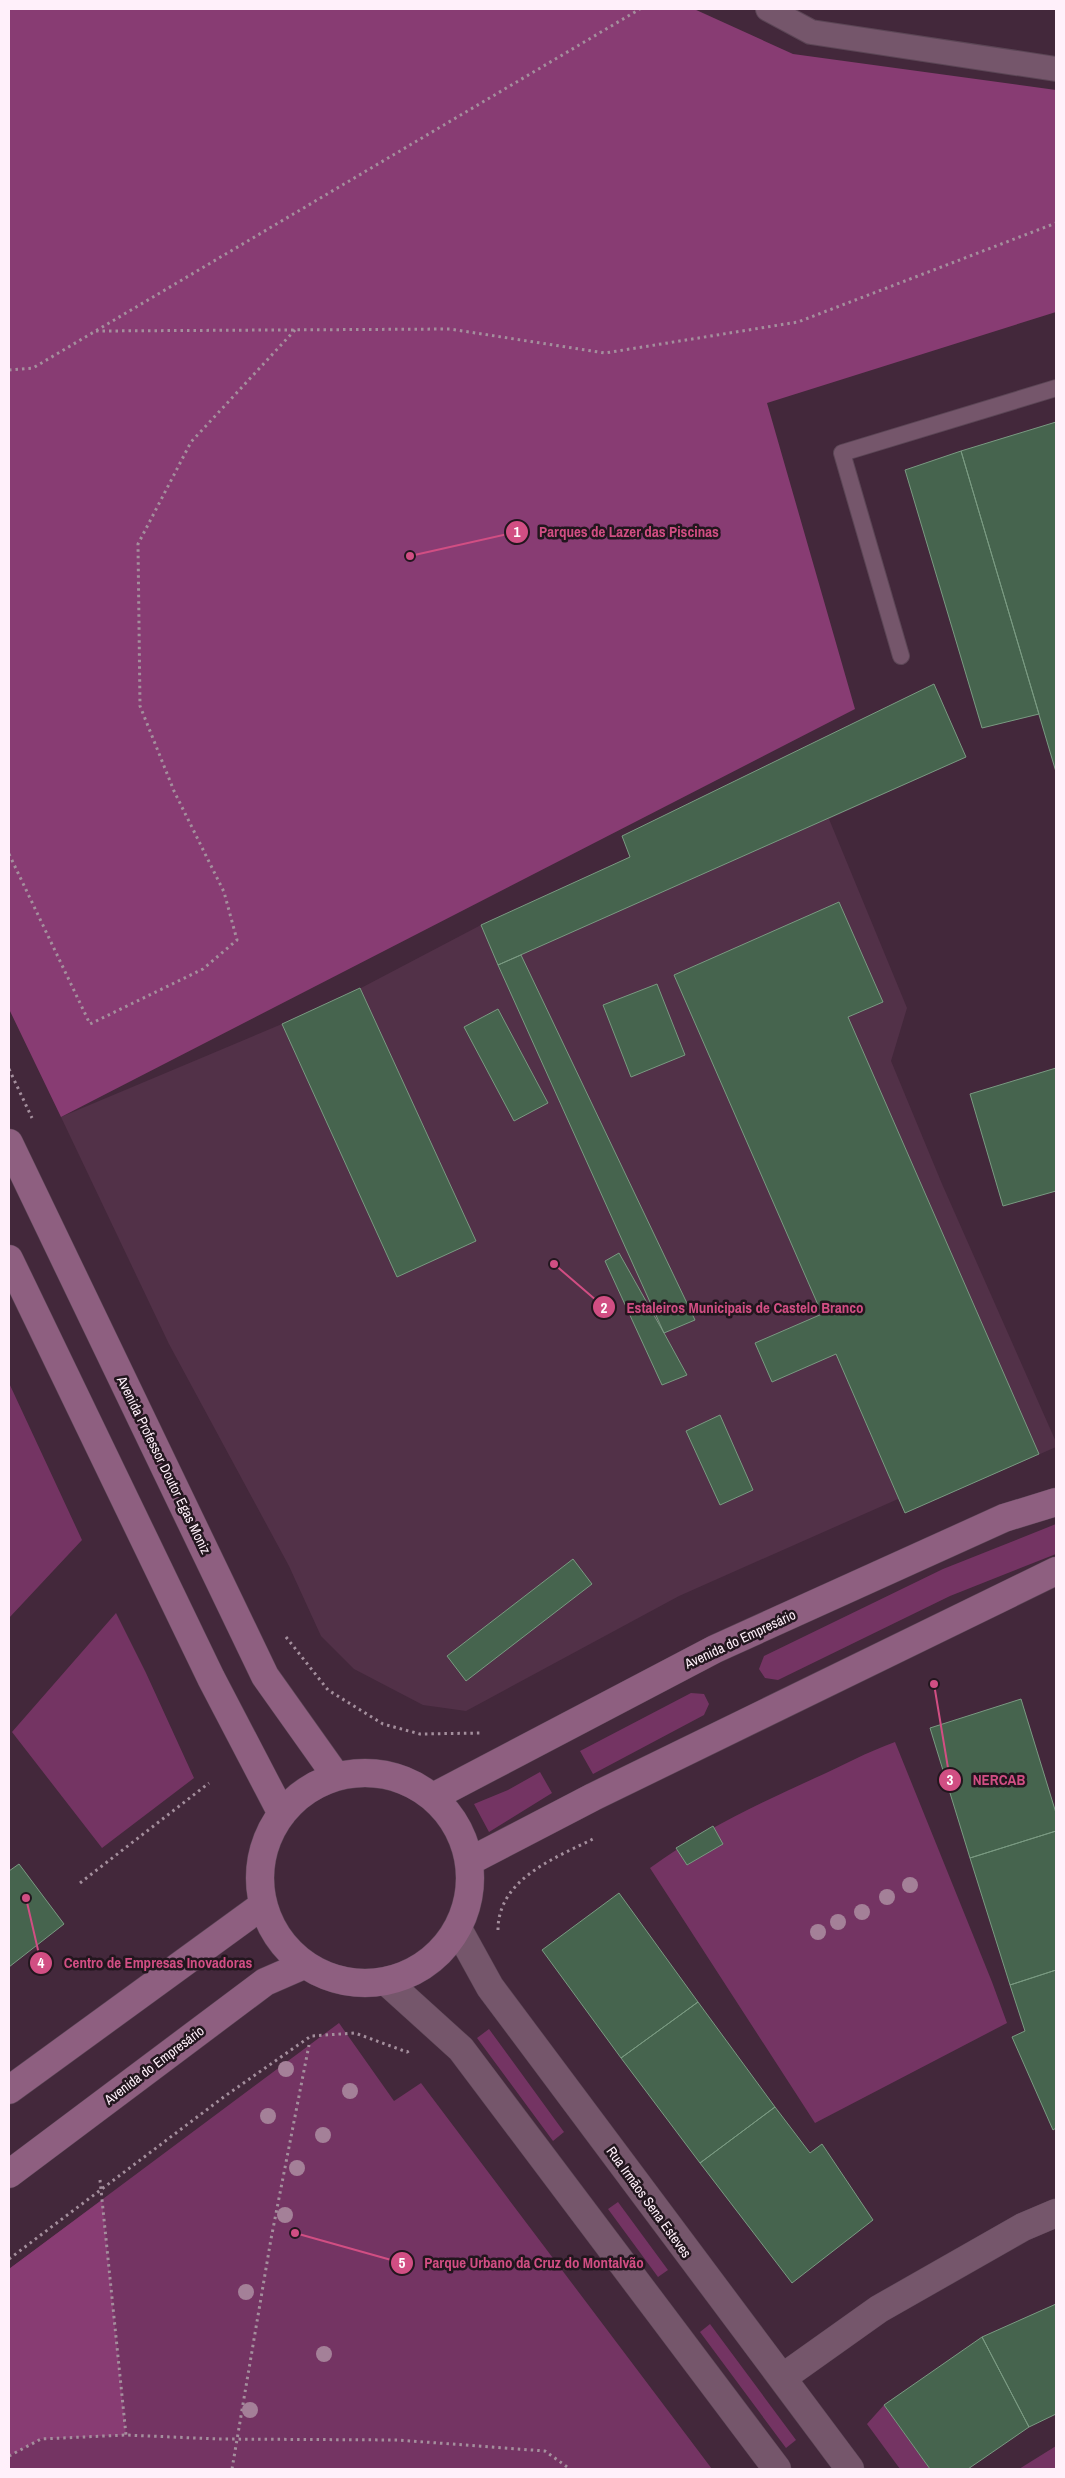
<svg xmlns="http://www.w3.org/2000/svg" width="1065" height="2478" font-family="'Archivo Narrow',sans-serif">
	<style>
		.built { fill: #523148 }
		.green { fill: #743463 }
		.forest { fill: #883c73 }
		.building { fill: #46644e; stroke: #7a9a82 }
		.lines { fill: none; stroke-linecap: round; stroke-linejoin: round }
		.service-casing { stroke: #5c4656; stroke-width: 18 }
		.pedestrian-casing { stroke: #5c4656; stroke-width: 26 }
		.minor-casing { stroke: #5c4656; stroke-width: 29 }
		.secondary-casing { stroke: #5c4656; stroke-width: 29 }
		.path { stroke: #a48f9d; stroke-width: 3; stroke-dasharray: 2.5 4; stroke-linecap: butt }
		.service { stroke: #75566b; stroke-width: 16 }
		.pedestrian { stroke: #75566b; stroke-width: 24 }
		.minor { stroke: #75566b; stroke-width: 28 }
		.secondary { stroke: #8e5f80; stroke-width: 28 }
		.tree { fill: #a48098 }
		.labels { text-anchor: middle; stroke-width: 5; stroke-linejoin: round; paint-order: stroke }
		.street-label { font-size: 14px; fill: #fff0fa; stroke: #22161e }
		.leader { fill: none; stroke: #d14e83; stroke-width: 2 }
		.callout-dot { fill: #d14e83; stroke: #22161e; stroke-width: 2 }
		.mark-label { font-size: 15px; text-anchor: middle; font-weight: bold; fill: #fff }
		.callout-label { font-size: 15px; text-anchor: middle; font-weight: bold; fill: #d14e83; stroke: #22161e; stroke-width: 5; stroke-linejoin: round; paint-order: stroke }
	</style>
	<rect width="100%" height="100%" fill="#43283b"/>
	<path class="built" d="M934,684L966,757L829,819L907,1008L891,1061L942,1184L1056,1442V1447L905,1513L898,1499L679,1596L466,1711L423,1705L354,1669L321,1636L289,1566L169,1344L61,1117L282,1024L361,988L481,925L630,857L622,836Z"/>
	<path class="green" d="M9,1383L82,1540L9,1618Z
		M1056,1524V1554L950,1596L778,1680L765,1678L759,1669L764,1656L943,1569Z
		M116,1613L146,1673L194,1778L102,1848L12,1732Z
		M691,1693L704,1694L709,1704L704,1715L593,1774L580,1751Z
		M895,1742L992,1982L1007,2023L815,2123L650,1868C701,1831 758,1804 815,1778C842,1766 867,1752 895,1742Z
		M540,1772L552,1793L489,1832L474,1804L508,1790Z
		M339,2023L394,2101L421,2083L712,2469H9V2269Z
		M489,2029L564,2132L553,2141L477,2038Z
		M618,2202L668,2270L658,2277L608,2209Z
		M710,2324L796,2440L786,2448L700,2332Z
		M884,2405L930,2469H900L867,2424Z
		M1056,2446V2469H1019Z"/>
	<path class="forest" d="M9,9H694L793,54L1056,90V312L767,403L855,709L61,1117L9,1009Z
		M102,2200L126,2435L41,2439L9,2456V2269Z"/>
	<path class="building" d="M1056,422V772L961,451Z
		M961,451L1039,714L982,728L905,470Z
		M934,684L966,757L498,965L481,925L630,857L622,836Z
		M839,902L883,1002L848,1017L1039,1454L905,1513L836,1354L772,1382L755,1343L822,1314L674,975Z
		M521,955L695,1320L664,1333L498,965Z
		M657,984L685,1055L631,1077L603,1005Z
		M360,988L476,1241L397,1277L282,1024Z
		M498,1009L548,1103L514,1121L464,1027Z
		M1056,1068V1191L1003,1206L970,1094Z
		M619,1253L664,1333L687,1375L662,1385L605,1261Z
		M720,1415L753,1490L720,1505L686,1431Z
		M573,1559L592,1584L466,1681L447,1656Z
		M1021,1699L1056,1813V1831L970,1858L930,1728Z
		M713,1826L723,1844L687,1865L676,1848Z
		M1056,1831V1970L1010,1985L970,1858Z
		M19,1864L64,1924L9,1967V1871Z
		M619,1893L698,2002L621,2058L542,1950Z
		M1056,1970V2128L1053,2130L1012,2037L1025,2031L1010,1985Z
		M698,2002L775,2107L700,2163L621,2058Z
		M775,2107L810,2153L822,2144L873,2220L792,2283L700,2163Z
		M1056,2304V2414L1029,2427L982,2337Z
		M982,2337L1029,2427L968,2469H930L884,2405Z"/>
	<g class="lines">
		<g class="service-casing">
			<path id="service" d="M901,656L842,453L1056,388"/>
		</g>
		<g class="pedestrian-casing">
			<path id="pedestrian" d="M768,9L811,32L1056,69"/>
		</g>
		<g class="minor-casing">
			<path id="minor" d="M458,1929L490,1987L850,2469
				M387,1982L461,2049L777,2469
				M782,2378L879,2309L1023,2227L1056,2213"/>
		</g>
		<g class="secondary-casing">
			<path id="secondary" d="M9,1143L265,1676L336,1776
				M9,1259L211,1678L282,1814
				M260 1878a105 105 0 1 1 210 0a105 105 0 1 1-210 0Z
				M433,1797L715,1649L1004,1518L1056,1502
				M470,1861L593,1797L1056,1571
				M9,2090L263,1905
				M9,2174L265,1982L304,1965"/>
		</g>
		<path class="path" d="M96,331L450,329L605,353L798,322L1056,223
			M9,370L33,368L640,9
			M9,854L90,1024L203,969L237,940L224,892L174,791L140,706L138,544L191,442L295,330
			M9,1069L32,1118
			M286,1637L328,1690L383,1724L420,1734L481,1733
			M80,1883L209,1783
			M498,1930C498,1879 555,1858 593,1839L591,1836
			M100,2180L126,2435
			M9,2259L225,2096L311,2036L355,2033L407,2052L412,2049
			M9,2456L41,2439L126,2435L218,2439L398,2440L545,2451L570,2469
			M232,2469L271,2239L309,2045"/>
		<use href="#service" class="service"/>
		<use href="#pedestrian" class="pedestrian"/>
		<use href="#minor" class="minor"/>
		<use href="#secondary" class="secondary"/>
	</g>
	<g class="tree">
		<circle cx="910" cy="1885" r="8"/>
		<circle cx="887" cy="1897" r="8"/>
		<circle cx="862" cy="1912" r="8"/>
		<circle cx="838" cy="1922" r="8"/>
		<circle cx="818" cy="1932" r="8"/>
		<circle cx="286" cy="2069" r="8"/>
		<circle cx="350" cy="2091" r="8"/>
		<circle cx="268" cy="2116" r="8"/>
		<circle cx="323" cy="2135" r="8"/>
		<circle cx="297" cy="2168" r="8"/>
		<circle cx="285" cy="2215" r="8"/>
		<circle cx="246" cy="2292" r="8"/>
		<circle cx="324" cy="2354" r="8"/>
		<circle cx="250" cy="2410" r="8"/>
	</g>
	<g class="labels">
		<g class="street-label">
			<text transform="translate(164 1465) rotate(64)" y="5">Avenida Professor Doutor Egas Moniz</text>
			<text transform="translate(740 1639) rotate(-25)" y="5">Avenida do Empresário</text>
			<text transform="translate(154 2065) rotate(-37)" y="5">Avenida do Empresário</text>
			<text transform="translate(649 2202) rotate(54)" y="5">Rua Irmãos Sena Esteves</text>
		</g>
	</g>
	<path class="leader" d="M410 556L517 532M554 1264L604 1307M934 1684L950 1780M26 1898L41 1963M295 2233L402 2263"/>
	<g class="callout-dot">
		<circle cx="410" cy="556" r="5"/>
		<circle cx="554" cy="1264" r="5"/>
		<circle cx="934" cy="1684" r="5"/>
		<circle cx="26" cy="1898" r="5"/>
		<circle cx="295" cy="2233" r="5"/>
		<circle cx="517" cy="532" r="12"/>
		<circle cx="604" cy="1307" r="12"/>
		<circle cx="950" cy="1780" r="12"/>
		<circle cx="41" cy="1963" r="12"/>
		<circle cx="402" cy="2263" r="12"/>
	</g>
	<g class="mark-label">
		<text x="517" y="537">1</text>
		<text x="604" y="1313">2</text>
		<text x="950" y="1785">3</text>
		<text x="41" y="1968">4</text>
		<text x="402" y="2268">5</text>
	</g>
	<g class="callout-label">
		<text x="629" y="537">Parques de Lazer das Piscinas</text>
		<text x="745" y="1313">Estaleiros Municipais de Castelo Branco</text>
		<text x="999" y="1785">NERCAB</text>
		<text x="158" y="1968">Centro de Empresas Inovadoras</text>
		<text x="534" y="2268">Parque Urbano da Cruz do Montalvão</text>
	</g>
	<rect width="1065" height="2478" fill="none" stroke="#fff0fa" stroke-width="20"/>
</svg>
